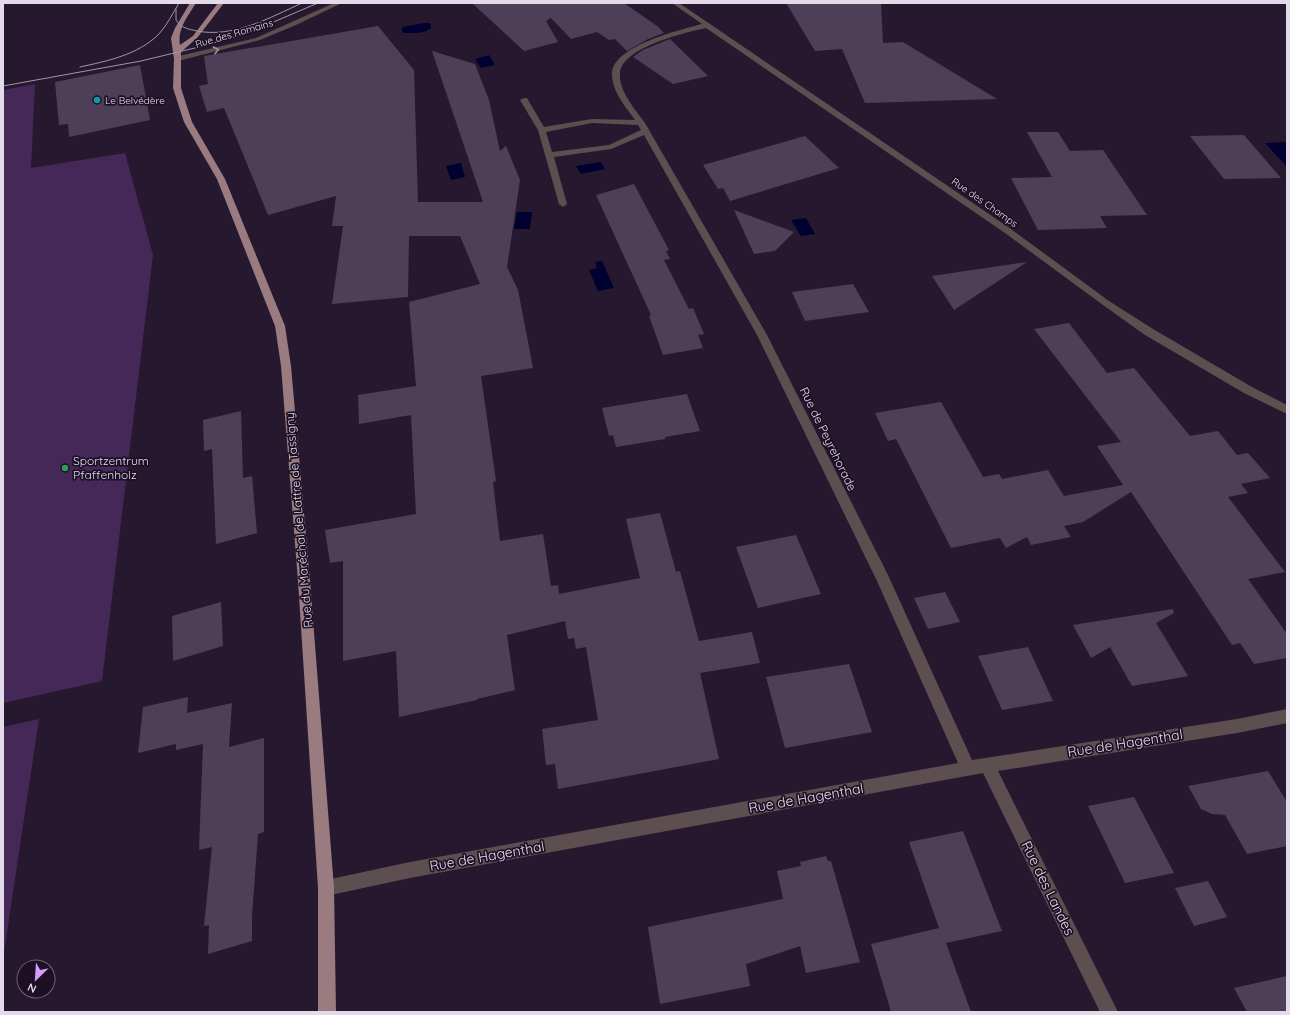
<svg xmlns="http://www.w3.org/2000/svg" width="1290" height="1015" viewBox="0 0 1290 1015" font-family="Quicksand,sans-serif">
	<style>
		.green { fill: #452857 }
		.water { fill: #000131 }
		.building { fill: #4d3f57 }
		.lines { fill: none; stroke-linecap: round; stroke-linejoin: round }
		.minor { fill: #5d4e50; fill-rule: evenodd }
		.major { fill: #9a7c80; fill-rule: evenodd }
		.tram { stroke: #9f96a7; stroke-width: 1 }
		.oneway { stroke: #a0949d }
		.culture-dot { fill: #0f9aa8; stroke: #1d1025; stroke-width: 1.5 }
		.leisure-dot { fill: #2e9e5b; stroke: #1d1025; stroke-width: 1.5 }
		.labels { text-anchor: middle; stroke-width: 3.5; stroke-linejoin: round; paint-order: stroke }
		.far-street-label { font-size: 10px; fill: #e3dbea; stroke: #1d1025 }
		.far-poi-label { font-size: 10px; fill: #e3dbea; stroke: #1d1025; text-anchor: start }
		.street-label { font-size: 12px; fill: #e3dbea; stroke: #1d1025 }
		.poi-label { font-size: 12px; fill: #e3dbea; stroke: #1d1025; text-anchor: start }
		.near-street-label { font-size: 14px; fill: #e3dbea; stroke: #1d1025 }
	</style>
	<rect width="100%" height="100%" fill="#26192f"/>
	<g class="green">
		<path d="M 35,84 L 31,168 L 125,153 L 153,255 L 102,681 L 3,703 L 3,90 Z"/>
		<path d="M 39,719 L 3,959 L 3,727 Z"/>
	</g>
	<g class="water">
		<path d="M 424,23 L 429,23 L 431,25 L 431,28 C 424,34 413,33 404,33 L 401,30 L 403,27 Z"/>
		<path d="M 489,55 L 495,65 L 481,68 L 475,59 Z"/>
		<path d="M 1285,142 L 1287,144 L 1287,167 L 1265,143 Z"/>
		<path d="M 601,162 L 605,169 L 581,174 L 576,166 Z"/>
		<path d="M 461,163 L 465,177 L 451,180 L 446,166 Z"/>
		<path d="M 517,212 L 532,212 L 530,229 L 514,229 Z"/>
		<path d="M 806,218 L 815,234 L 801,236 L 791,220 Z"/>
		<path d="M 602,261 L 614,288 L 598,291 L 589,270 L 597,268 L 595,262 Z"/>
	</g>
	<g class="building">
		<path d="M 472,3 L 624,3 L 660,28 L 659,28 L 664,33 L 648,39 L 627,51 L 615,39 L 609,40 L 597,32 L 571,39 L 551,18 L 546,21 L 558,42 L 524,51 Z"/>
		<path d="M 786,3 L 881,3 L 883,43 L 903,42 L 997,99 L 865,103 L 842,49 L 815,51 Z"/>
		<path d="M 378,26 L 414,70 L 418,202 L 483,202 L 432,51 L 475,64 L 489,100 L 500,151 L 506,146 L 520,180 L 507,267 L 518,290 L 533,368 L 481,376 L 496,481 L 493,482 L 500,541 L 543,534 L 551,586 L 558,585 L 559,594 L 640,578 L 626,519 L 660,513 L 676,572 L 680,571 L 699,641 L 752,632 L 760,663 L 700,673 L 719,759 L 558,789 L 555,764 L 546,765 L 542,729 L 598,720 L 586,647 L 576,649 L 574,638 L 568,639 L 565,621 L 507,635 L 515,690 L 477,699 L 477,700 L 399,717 L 396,651 L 343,661 L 343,561 L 330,563 L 325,530 L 416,514 L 411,415 L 359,424 L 358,395 L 416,386 L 409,302 L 480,284 L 460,236 L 409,236 L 408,297 L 332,304 L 343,226 L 332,226 L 336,196 L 268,215 L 224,108 L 207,112 L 199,86 L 208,84 L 204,56 Z"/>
		<path d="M 670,39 L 708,76 L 673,84 L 633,57 L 643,50 Z"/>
		<path d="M 140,65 L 150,120 L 69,137 L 68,124 L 59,125 L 55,82 Z"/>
		<path d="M 1027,132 L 1058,132 L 1070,151 L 1103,150 L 1147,215 L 1100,216 L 1107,228 L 1038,230 L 1011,178 L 1052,177 Z"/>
		<path d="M 1244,135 L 1281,178 L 1224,179 L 1190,136 Z"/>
		<path d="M 805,136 L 839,168 L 730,201 L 723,188 L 718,189 L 703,165 Z"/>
		<path d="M 634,184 L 669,250 L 666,251 L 670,259 L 664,260 L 689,309 L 693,308 L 704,334 L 698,335 L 703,348 L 663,355 L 649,316 L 651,315 L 596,195 Z"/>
		<path d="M 734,210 L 794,232 L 775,251 L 754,254 Z"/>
		<path d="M 1027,262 L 954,310 L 932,276 Z"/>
		<path d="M 853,284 L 869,312 L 805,321 L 792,292 Z"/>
		<path d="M 1069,323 L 1107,373 L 1134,368 L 1190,436 L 1218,431 L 1237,455 L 1248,453 L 1270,478 L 1241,484 L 1248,493 L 1228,497 L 1285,572 L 1248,579 L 1287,634 L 1287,658 L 1254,664 L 1240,643 L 1232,645 L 1131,492 L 1083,522 L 1064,526 L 1071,537 L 1031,545 L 1027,537 L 1006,548 L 1000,538 L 951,548 L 896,439 L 888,441 L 875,413 L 941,402 L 983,477 L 999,474 L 1002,479 L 1048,470 L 1064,496 L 1123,485 L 1097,446 L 1121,442 L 1034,329 Z"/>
		<path d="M 687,394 L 700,431 L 665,437 L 665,439 L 616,447 L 613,435 L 609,436 L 602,408 Z"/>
		<path d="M 241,411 L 243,478 L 252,476 L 257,533 L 216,544 L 212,449 L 204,451 L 203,420 Z"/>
		<path d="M 796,535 L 821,594 L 758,608 L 736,547 Z"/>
		<path d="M 945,592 L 960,622 L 928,629 L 914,598 Z"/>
		<path d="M 221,602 L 223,646 L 173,661 L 172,616 Z"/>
		<path d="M 1173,609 L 1174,613 L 1156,623 L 1188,676 L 1161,681 L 1132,686 L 1110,647 L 1091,658 L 1073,625 Z"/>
		<path d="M 1028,647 L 1053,701 L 1002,710 L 978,656 Z"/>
		<path d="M 849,664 L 872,732 L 785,748 L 766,677 Z"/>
		<path d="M 188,697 L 187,713 L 232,703 L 229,747 L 264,738 L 264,832 L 258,834 L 252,916 L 252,941 L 208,954 L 209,925 L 204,926 L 212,847 L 199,850 L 203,744 L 176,750 L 176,744 L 138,753 L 143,707 Z"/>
		<path d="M 1268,771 L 1287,802 L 1287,846 L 1247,854 L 1225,815 L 1212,814 L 1201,809 L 1188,786 Z"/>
		<path d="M 1134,797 L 1174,873 L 1125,883 L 1088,806 Z"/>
		<path d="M 963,831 L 1002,931 L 946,943 L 971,1012 L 891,1012 L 871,944 L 939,928 L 909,842 Z"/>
		<path d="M 826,856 L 828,861 L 831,861 L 860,962 L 806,973 L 800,946 L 746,964 L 750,986 L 660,1004 L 648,927 L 783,899 L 777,871 L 801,866 L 800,862 Z"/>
		<path d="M 1208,881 L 1227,917 L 1194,926 L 1175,888 Z"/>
		<path d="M 1287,976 L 1287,1012 L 1247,1012 L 1234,988 Z"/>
	</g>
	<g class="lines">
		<g class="minor">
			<path d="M 334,3 L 342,3 L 296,25 L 260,40 L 178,61 L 174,59 L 175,57 L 256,38 Z"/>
			<path d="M 672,3 L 679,3 L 710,24 L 1011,229 L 1109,301 L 1153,329 L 1252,387 L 1287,405 L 1287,414 L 1244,393 L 1145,335 L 1103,305 L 1005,233 L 706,28 C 686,32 620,48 620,74 C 619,92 635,109 645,123 L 767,335 L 888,575 L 972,760 L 1237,719 L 1287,709 L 1287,723 L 1237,733 L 998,771 L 1118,1012 L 1100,1012 L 983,773 L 410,878 L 326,896 L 320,894 L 318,888 L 320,882 L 326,880 L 410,862 L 958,763 L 877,581 L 757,335 L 644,135 L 611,149 L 554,157 L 567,204 L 563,207 L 559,204 L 538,130 L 520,100 L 524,98 L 527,98 L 544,127 L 592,119 L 635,120 C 626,107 612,92 612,74 C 612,46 680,30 702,24 ZM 592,123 L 638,125 L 641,130 L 609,145 L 552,152 L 546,132 Z"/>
		</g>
		<path class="major" d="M 190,3 L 196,3 C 188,16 177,29 180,45 L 193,36 L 218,3 L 224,3 L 197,38 L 181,52 L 181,88 L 192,122 L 225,179 L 285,326 L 291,366 L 310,581 L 334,888 L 336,1012 L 318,1012 L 318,888 L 298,581 L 281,366 L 275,326 L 217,179 L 184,122 L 173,88 L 174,59 L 171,38 L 175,28 Z"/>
		<g class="tram">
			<path d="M 176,9 L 176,20 C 181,28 188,29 197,31 C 234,38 269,18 302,3"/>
			<path d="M 80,67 C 107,61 138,55 159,34 C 167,25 173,13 179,3"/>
			<path d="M 3,86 L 141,61 L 203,46 L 248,33 L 318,3"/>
		</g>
	</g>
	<defs><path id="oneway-chevron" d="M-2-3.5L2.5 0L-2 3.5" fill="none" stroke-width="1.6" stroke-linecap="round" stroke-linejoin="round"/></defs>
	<use class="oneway" href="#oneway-chevron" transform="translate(216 50) rotate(-14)"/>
	<circle class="culture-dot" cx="97" cy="100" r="4"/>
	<circle class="leisure-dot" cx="65" cy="468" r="4"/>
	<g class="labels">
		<g class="far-street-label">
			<text transform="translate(234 33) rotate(-16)" y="4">Rue des Romains</text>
			<text transform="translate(985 202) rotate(35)" y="4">Rue des Champs</text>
		</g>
		<g class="far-poi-label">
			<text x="105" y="104">Le Belvédère</text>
		</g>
		<g class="street-label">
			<text transform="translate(828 439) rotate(64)" y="4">Rue de Peyrehorade</text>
			<text transform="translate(299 520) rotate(-95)" y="4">Rue du Maréchal de Lattre de Tassigny</text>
		</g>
		<g class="poi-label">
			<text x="73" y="465">Sportzentrum<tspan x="73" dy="14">Pfaffenholz</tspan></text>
		</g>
		<g class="near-street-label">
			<text transform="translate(1125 743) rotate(-9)" y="5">Rue de Hagenthal</text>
			<text transform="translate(806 798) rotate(-10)" y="5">Rue de Hagenthal</text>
			<text transform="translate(487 856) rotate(-10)" y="5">Rue de Hagenthal</text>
			<text transform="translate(1048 888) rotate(64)" y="5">Rue des Landes</text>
		</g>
	</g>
	<rect width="1290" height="1015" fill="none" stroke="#e3dbea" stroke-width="8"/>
	<g transform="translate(36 979) rotate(205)"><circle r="19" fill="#1d1025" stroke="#6c6174"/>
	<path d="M0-3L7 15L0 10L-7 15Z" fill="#d49cfc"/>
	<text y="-6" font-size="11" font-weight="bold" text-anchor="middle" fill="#e3dbea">N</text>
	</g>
</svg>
